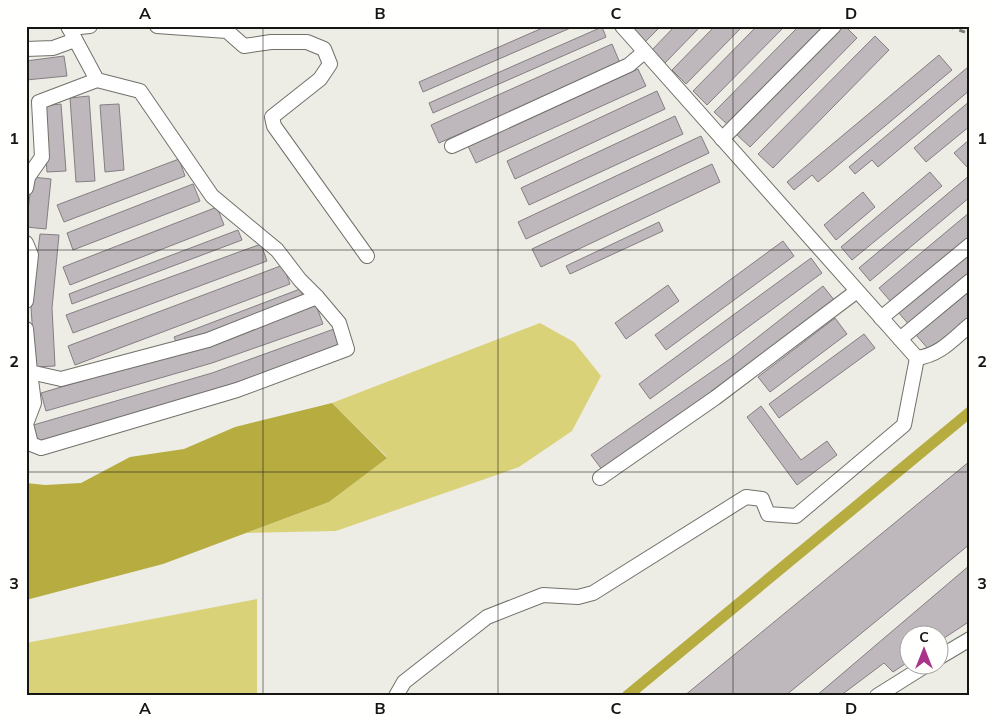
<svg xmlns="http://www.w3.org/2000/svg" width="996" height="722" viewBox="0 0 996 722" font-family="Mulish,sans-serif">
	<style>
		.green { fill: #dad279 }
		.water { fill: #b6ac40 }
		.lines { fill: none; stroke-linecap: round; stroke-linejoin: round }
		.canal { stroke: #b6ac40; stroke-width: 11 }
		.building { fill: #beb7bb; stroke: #857e82 }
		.minor-casing { stroke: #71716a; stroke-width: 16 }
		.minor { stroke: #fff; stroke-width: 14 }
		.rail { stroke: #7c7c77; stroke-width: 3; stroke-dasharray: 6 6; stroke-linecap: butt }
		.grid { fill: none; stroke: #151512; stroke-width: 1; stroke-opacity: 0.55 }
		.neatline { fill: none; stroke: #151512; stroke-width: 2 }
		.grid-label { font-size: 16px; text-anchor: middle; font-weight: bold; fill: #151512 }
	</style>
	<rect width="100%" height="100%" fill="#edece5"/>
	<g class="green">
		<path d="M 540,323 L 574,342 L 601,376 L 572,431 L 519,467 L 336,531 L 246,533 L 329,502 L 387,457 L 332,403 Z"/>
		<path d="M 257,599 L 257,696 L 26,696 L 26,643 Z"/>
	</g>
	<path class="water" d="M 332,403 L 387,458 L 329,502 L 163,564 L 26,600 L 26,483 L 45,485 L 81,483 L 130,457 L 184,449 L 235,427 Z"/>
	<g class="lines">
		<path class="canal" d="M 627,696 L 970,412"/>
	</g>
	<g class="building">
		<path d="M 547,26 L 575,26 L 423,92 L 419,82 Z"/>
		<path d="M 632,26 L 661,26 L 645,42 L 631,28 Z"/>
		<path d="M 675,26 L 701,26 L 664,64 L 651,51 Z"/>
		<path d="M 715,26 L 743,26 L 686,84 L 672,70 Z"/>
		<path d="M 757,26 L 785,26 L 707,105 L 693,91 Z"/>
		<path d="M 799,26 L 824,27 L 728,125 L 714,112 Z"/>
		<path d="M 841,26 L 845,26 L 857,38 L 750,147 L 736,134 Z"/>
		<path d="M 602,27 L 606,37 L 433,113 L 429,103 Z"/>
		<path d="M 875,36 L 889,50 L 773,168 L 758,154 Z"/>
		<path d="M 612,44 L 620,63 L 439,143 L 431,125 Z"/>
		<path d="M 939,55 L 952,70 L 818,182 L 812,175 L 794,190 L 787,182 Z"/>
		<path d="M 64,56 L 67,76 L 26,80 L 26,61 Z"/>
		<path d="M 968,67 L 970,69 L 970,90 L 878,167 L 872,160 L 855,174 L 849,167 Z"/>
		<path d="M 638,69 L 646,86 L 476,163 L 468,146 Z"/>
		<path d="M 657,91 L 665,109 L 515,179 L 507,161 Z"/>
		<path d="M 89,96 L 95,181 L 76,182 L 70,98 Z"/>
		<path d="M 970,101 L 970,126 L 926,162 L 914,148 Z"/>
		<path d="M 61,104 L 66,171 L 47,172 L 42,106 Z"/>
		<path d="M 119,104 L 124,170 L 105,172 L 100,105 Z"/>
		<path d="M 675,116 L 683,134 L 529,205 L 521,188 Z"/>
		<path d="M 701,136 L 709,153 L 526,239 L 518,222 Z"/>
		<path d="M 970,139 L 970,165 L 967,167 L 954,153 Z"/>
		<path d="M 179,159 L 185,176 L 64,222 L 57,205 Z"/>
		<path d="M 712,164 L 720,182 L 541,267 L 532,249 Z"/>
		<path d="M 930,172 L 942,186 L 852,260 L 841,247 Z"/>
		<path d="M 970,175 L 970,197 L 870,281 L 859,268 Z"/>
		<path d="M 32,177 L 51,179 L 46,229 L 26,227 Z"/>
		<path d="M 193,184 L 200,201 L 73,250 L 67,233 Z"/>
		<path d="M 863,192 L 875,207 L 836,240 L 824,225 Z"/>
		<path d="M 217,207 L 224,225 L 70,285 L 63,267 Z"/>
		<path d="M 970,212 L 970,237 L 891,302 L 879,288 Z"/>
		<path d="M 659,222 L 663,231 L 570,274 L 566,266 Z"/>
		<path d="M 238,230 L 242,240 L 72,304 L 69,294 Z"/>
		<path d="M 40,234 L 59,235 L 52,308 L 55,366 L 35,367 L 31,307 Z"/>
		<path d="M 783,241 L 794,256 L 666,350 L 655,335 Z"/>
		<path d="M 261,244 L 267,261 L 73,333 L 66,315 Z"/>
		<path d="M 970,252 L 970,277 L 911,327 L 898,312 Z"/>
		<path d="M 811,258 L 822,273 L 650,399 L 639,384 Z"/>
		<path d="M 283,265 L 290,284 L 75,365 L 68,346 Z"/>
		<path d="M 668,285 L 679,301 L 626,339 L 615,323 Z"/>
		<path d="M 823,286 L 835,301 L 741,373 L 603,471 L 591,455 L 730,359 Z"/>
		<path d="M 300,289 L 304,298 L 178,346 L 174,337 Z"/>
		<path d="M 970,291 L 970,318 L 930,351 L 916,335 Z"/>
		<path d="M 316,305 L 323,324 L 212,363 L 46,411 L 41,393 L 213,342 Z"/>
		<path d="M 835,318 L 847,334 L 770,392 L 758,377 Z"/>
		<path d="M 334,329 L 341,347 L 217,392 L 35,445 L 30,426 L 212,373 Z"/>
		<path d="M 864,334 L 875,348 L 779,418 L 769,404 Z"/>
		<path d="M 761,406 L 801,460 L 827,441 L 837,455 L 797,485 L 747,417 Z"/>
		<path d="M 970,461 L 970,544 L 785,696 L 684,696 Z"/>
		<path d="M 970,565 L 970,621 L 938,642 L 938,634 L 908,634 L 908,662 L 893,672 L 884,663 L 840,696 L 816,696 Z"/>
	</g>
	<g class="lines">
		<defs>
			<g id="minor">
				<path d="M 157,26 L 227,31 L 244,46 L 271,42 L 307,42 L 324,49 L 330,64 L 320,79 L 272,117 L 274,126 L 367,256"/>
				<path d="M 622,26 L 917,358"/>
				<path d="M 69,28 L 90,26"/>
				<path d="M 26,49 L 53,48 L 75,40"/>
				<path d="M 722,139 L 834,26"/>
				<path d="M 452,146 L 629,65 L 644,52"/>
				<path d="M 26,188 L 28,177 L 42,157 L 39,102 L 97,80 L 68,26"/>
				<path d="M 26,243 L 31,255 L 26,301"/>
				<path d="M 881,318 L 970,245"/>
				<path d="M 26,329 L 30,372 L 61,379 L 208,340 L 317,297"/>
				<path d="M 900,339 L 970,281"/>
				<path d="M 917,358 C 940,355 952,340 970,325"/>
				<path d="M 30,372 L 34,403 L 26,424 L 31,444 L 41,448 L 237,390 L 347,349 L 339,323 L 317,297 L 300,280 L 277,250 L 212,196 L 140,91 L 97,80"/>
				<path d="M 600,478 L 715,398 L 857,291"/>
				<path d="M 938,658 L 970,639"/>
				<path d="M 396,696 L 404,682 L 487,617 L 543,595 L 578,597 L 593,593 L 746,497 L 762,499 L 768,514 L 796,516 L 904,425 L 917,358"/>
				<path d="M 877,696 L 928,664"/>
			</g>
		</defs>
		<use href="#minor" class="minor-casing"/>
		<use href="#minor" class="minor"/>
		<path class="rail" d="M 948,26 L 970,34"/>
	</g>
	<path class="grid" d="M 263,26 L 263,696M 498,26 L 498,696M 733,26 L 733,696M 26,250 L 970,250M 26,472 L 970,472"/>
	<rect width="996" height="722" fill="none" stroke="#fffffe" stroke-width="55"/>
	<g transform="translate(924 650)"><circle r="24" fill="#fffffe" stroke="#a1a1a0"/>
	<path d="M0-4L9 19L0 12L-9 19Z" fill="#ab348b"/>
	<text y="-8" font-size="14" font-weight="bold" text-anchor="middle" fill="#151512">С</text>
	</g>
	<rect x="28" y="28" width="940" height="666" class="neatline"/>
	<g class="grid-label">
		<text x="145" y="19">A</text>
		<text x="380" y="19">B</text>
		<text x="616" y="19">C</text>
		<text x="851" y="19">D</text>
		<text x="14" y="144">1</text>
		<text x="982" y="144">1</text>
		<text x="14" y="367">2</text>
		<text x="982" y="367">2</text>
		<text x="14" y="589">3</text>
		<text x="982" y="589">3</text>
		<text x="145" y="714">A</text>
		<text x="380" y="714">B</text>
		<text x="616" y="714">C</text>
		<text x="851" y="714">D</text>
	</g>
</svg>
